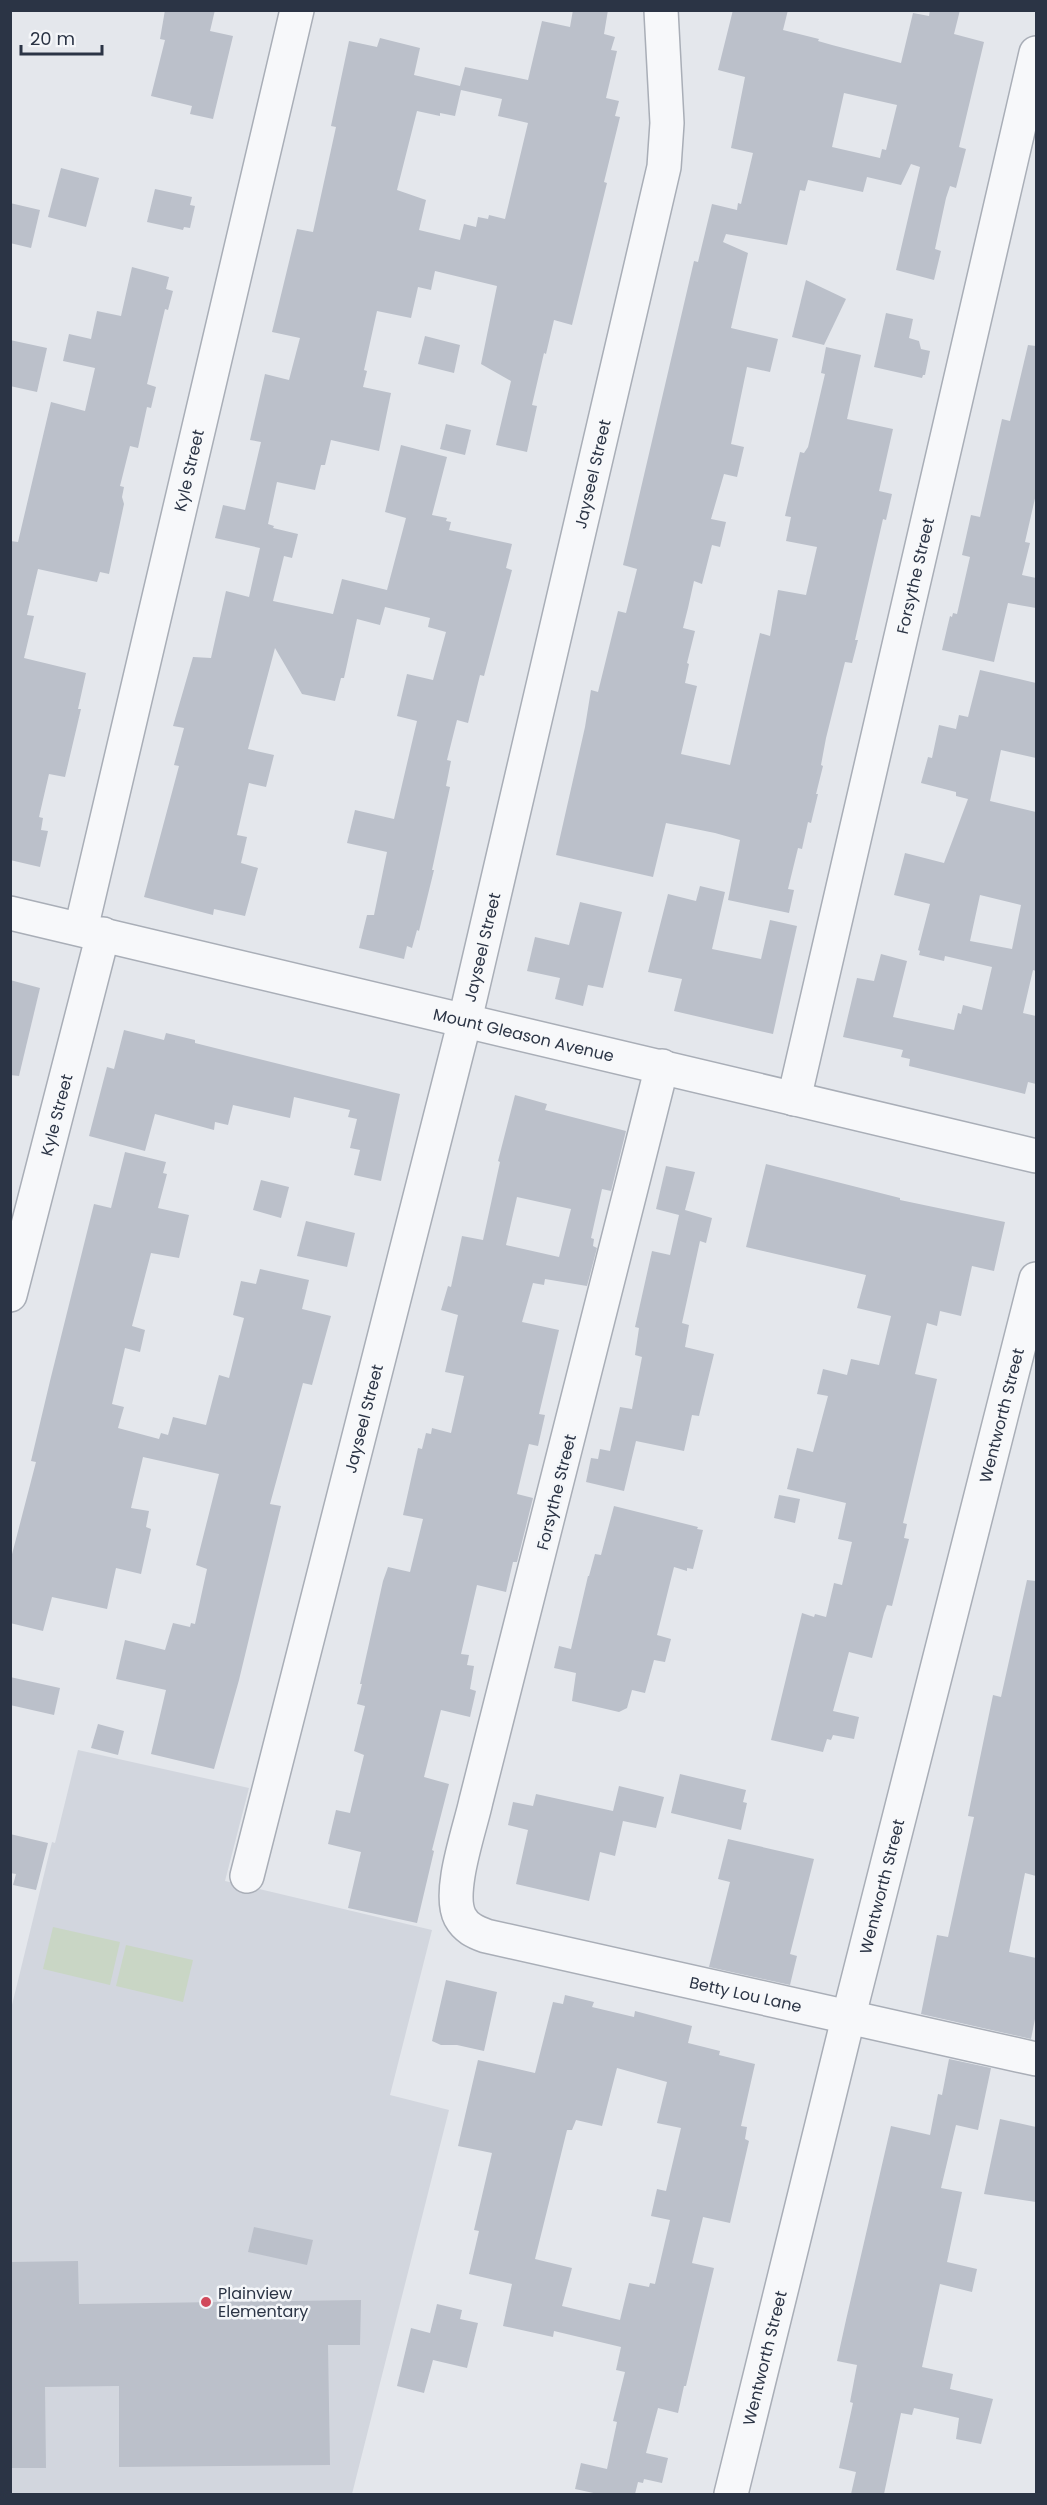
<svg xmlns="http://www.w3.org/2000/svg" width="1047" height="2505" viewBox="0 0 1047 2505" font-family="Poppins,sans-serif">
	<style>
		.built { fill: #d2d6de }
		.green { fill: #c9d6c5 }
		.building { fill: #bbc0ca; fill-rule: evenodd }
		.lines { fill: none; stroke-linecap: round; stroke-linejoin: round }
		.minor-casing { stroke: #a9aeb7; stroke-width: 36 }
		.minor { stroke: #f7f8fa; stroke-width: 33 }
		.poi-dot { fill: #d1495b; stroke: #f4f6f9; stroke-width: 2 }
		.labels { text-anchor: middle; stroke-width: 5; stroke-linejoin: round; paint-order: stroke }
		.street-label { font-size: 16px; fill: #2b3445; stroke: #f4f6f9 }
		.poi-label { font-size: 16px; fill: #2b3445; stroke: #f4f6f9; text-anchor: start }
	</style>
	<rect width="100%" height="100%" fill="#e4e7ec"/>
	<path class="built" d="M 78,1750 L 249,1788 L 225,1881 L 432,1930 L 390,2095 L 449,2110 L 352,2494 L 11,2494 L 11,2009 L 52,1842 L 55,1843 Z"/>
	<g class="green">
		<path d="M 53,1927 L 120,1942 L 110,1985 L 43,1969 Z"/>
		<path d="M 126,1945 L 193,1960 L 183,2002 L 116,1986 Z"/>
	</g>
	<g class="building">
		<path d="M 165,10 L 215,10 L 210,31 L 233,36 L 213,119 L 190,114 L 192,106 L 151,96 L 165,40 L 160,39 Z"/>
		<path d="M 573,10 L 608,10 L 604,34 L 615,37 L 611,50 L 617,51 L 606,98 L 619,101 L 615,116 L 620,117 L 604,182 L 607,183 L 572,325 L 554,320 L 546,354 L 544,353 L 532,405 L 537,406 L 527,452 L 496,445 L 511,381 L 481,364 L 497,286 L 435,271 L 431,290 L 418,287 L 411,318 L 377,311 L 364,370 L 367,371 L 363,387 L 391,393 L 379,451 L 331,440 L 325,465 L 321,465 L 315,490 L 277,482 L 268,524 L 274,526 L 273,528 L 298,534 L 292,558 L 284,556 L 273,601 L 333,614 L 342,579 L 387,590 L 406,518 L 385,512 L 401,445 L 447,457 L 432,515 L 447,518 L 446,521 L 451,522 L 449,530 L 512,544 L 506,568 L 512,570 L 484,676 L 480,675 L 468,723 L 457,720 L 447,760 L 451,761 L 446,786 L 450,787 L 432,870 L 434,870 L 419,931 L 417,930 L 412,948 L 407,946 L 404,959 L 359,948 L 367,915 L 374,915 L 387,852 L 347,843 L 355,810 L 394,819 L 417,721 L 397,716 L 407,674 L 433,680 L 446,632 L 428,627 L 430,618 L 385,607 L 380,625 L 357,619 L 344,678 L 341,678 L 335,701 L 302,694 L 275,648 L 248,749 L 274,755 L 266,787 L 249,783 L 237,835 L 247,837 L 241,863 L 258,868 L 245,916 L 214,909 L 213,915 L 144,897 L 179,766 L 174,765 L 184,728 L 173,726 L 193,657 L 211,658 L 226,591 L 249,597 L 260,548 L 215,538 L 223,505 L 245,510 L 261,442 L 250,440 L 265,374 L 289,380 L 300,338 L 272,332 L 297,229 L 313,232 L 336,127 L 331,126 L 349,41 L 377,47 L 380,38 L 420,48 L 414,75 L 460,86 L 465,67 L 528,80 L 542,21 L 570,27 ZM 461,90 L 502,99 L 498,116 L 528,123 L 505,219 L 489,215 L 488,219 L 478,217 L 476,227 L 464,224 L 460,240 L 419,230 L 426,200 L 397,190 L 417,111 L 440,116 L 440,113 L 455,116 Z"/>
		<path d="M 733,10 L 788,10 L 783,30 L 819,39 L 818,41 L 832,45 L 901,63 L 913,13 L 929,16 L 930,10 L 960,10 L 954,34 L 984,42 L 959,147 L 966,149 L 956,188 L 950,186 L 946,198 L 935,249 L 941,251 L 934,280 L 896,270 L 920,167 L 911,164 L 901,185 L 867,177 L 863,192 L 808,180 L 805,191 L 800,190 L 787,245 L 726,234 L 723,242 L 748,253 L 731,328 L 778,339 L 770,372 L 747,367 L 731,444 L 744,447 L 737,477 L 724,474 L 711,519 L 726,522 L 720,547 L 712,545 L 702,584 L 694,581 L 688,608 L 683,628 L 695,631 L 687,663 L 689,664 L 685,683 L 697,686 L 681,754 L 730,765 L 760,633 L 770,636 L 778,590 L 806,595 L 817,547 L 786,541 L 791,517 L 785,516 L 800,452 L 804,453 L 808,447 L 825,374 L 821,373 L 826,347 L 861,355 L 847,419 L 893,429 L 879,491 L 892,494 L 886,520 L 883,519 L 855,640 L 858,640 L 852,663 L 845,662 L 826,738 L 821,765 L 823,766 L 816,794 L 818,794 L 811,823 L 808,822 L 802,849 L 798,848 L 788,889 L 794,890 L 789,913 L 728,900 L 740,840 L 715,833 L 666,823 L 653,877 L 556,855 L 585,727 L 591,690 L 598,692 L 618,611 L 626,613 L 637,569 L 623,565 L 694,261 L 698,262 L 712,204 L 737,210 L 738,203 L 741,204 L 753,153 L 731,148 L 745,77 L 718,70 ZM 844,93 L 897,105 L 886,150 L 882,149 L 880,158 L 832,147 Z"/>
		<path d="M 61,168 L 99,178 L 86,227 L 48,217 Z"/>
		<path d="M 155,189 L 192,197 L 190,205 L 195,206 L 190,228 L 184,227 L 183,230 L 147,222 Z"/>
		<path d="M 10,203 L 40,210 L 31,248 L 10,243 Z"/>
		<path d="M 132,267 L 169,277 L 166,289 L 173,291 L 168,310 L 165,309 L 147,384 L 156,387 L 151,408 L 147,407 L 138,448 L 130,446 L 120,486 L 124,487 L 122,497 L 124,504 L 109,574 L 100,572 L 97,582 L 38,569 L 27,615 L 34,616 L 24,658 L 86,673 L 78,709 L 81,709 L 65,777 L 49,774 L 39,817 L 43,818 L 41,830 L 48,831 L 40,867 L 10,860 L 10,541 L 18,542 L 51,402 L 85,411 L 95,368 L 63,361 L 69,334 L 91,339 L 97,311 L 121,316 Z"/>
		<path d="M 806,280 L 846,299 L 824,345 L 792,337 Z"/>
		<path d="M 886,313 L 913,319 L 909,338 L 919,341 L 921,349 L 930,351 L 925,375 L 923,375 L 922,378 L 874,367 Z"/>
		<path d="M 425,336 L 460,345 L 454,373 L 418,364 Z"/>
		<path d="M 10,340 L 47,348 L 37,392 L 10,386 Z"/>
		<path d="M 1028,345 L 1036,346 L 1036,494 L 1025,542 L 1030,543 L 1022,575 L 1036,578 L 1036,608 L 1008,603 L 994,662 L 942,650 L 950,616 L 952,617 L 953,613 L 957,614 L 970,557 L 962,555 L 971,515 L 980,517 L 1002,419 L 1010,421 Z"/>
		<path d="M 446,424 L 471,430 L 465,455 L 440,449 Z"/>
		<path d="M 980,670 L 1036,683 L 1036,758 L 1001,750 L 990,801 L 1036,812 L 1036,971 L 1033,970 L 1023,1013 L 1036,1016 L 1036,1084 L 1028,1082 L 1025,1094 L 909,1066 L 910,1059 L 901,1057 L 903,1050 L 843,1037 L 857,978 L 874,981 L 881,954 L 907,961 L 893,1017 L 954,1030 L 958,1013 L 961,1014 L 963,1005 L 982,1010 L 992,967 L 945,956 L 944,961 L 919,955 L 920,951 L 918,950 L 930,904 L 894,895 L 905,853 L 944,863 L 968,799 L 956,796 L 956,792 L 921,783 L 928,757 L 932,758 L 939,725 L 956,729 L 959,715 L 968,717 ZM 980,895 L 1021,905 L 1012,949 L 970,941 Z"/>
		<path d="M 700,886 L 725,892 L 712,949 L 761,959 L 770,920 L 797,926 L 773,1034 L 674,1011 L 682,979 L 648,972 L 668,894 L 696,901 Z"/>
		<path d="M 580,902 L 622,912 L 603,988 L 588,985 L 583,1006 L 555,999 L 560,978 L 527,971 L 535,937 L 569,945 Z"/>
		<path d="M 10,980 L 40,988 L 19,1076 L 10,1075 Z"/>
		<path d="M 124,1030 L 164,1040 L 166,1033 L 195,1040 L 195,1043 L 400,1094 L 381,1181 L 354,1175 L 360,1150 L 350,1148 L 357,1119 L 348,1117 L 350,1110 L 294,1097 L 290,1118 L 233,1105 L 228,1125 L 215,1122 L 214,1130 L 155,1114 L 145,1151 L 89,1136 L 107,1067 L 114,1069 Z"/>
		<path d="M 515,1095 L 547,1104 L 545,1110 L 626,1131 L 611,1191 L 602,1189 L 591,1238 L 594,1239 L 593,1246 L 597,1248 L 587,1286 L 545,1279 L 544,1285 L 533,1283 L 522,1322 L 559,1330 L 539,1414 L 545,1415 L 538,1446 L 529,1444 L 517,1494 L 533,1498 L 517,1562 L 513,1562 L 506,1592 L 477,1585 L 461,1654 L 469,1655 L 467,1665 L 474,1666 L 470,1689 L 476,1691 L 470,1717 L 441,1710 L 424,1777 L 449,1784 L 432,1850 L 434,1851 L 417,1923 L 348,1908 L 361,1852 L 328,1844 L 336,1810 L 350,1813 L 364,1755 L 354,1751 L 365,1706 L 357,1704 L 362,1684 L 360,1684 L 383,1581 L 388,1567 L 410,1572 L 423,1519 L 403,1515 L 418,1448 L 422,1449 L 426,1433 L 431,1434 L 432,1428 L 451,1433 L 464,1376 L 445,1372 L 458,1315 L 441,1310 L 448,1286 L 451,1287 L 462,1236 L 483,1240 L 500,1162 L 498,1161 ZM 517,1197 L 571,1209 L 559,1257 L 506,1245 Z"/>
		<path d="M 125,1152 L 166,1162 L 163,1173 L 167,1174 L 158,1208 L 189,1215 L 179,1258 L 151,1253 L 132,1326 L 145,1330 L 140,1352 L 125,1348 L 112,1404 L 124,1407 L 118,1428 L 159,1439 L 161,1433 L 168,1435 L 173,1417 L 206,1425 L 219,1375 L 229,1378 L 244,1318 L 233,1315 L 241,1281 L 256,1284 L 260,1269 L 309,1280 L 302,1309 L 331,1316 L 312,1385 L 303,1383 L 270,1504 L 281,1506 L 239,1680 L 214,1769 L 151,1754 L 166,1690 L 116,1679 L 125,1640 L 165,1650 L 173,1623 L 190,1627 L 191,1623 L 195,1624 L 207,1569 L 196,1565 L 219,1474 L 143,1457 L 131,1508 L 149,1511 L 146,1527 L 151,1529 L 141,1574 L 116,1568 L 107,1609 L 52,1597 L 43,1631 L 10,1623 L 10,1562 L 36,1462 L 31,1461 L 50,1381 L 94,1204 L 111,1208 Z"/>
		<path d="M 766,1164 L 900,1198 L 900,1200 L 1005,1222 L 994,1271 L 972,1266 L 961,1316 L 940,1311 L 937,1326 L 927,1323 L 915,1374 L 937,1379 L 903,1523 L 907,1524 L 904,1538 L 909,1539 L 892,1606 L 887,1605 L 884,1613 L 872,1658 L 849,1652 L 833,1711 L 859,1717 L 854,1739 L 833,1735 L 831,1740 L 827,1739 L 823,1752 L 771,1740 L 802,1613 L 814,1617 L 815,1614 L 826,1617 L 834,1583 L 842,1585 L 852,1542 L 838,1539 L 846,1503 L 787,1489 L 797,1448 L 813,1452 L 828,1396 L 817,1394 L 823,1369 L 847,1375 L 851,1359 L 879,1365 L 891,1316 L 857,1308 L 866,1275 L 746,1247 Z"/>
		<path d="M 666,1166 L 695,1172 L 685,1210 L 712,1218 L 706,1243 L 700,1241 L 682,1323 L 689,1325 L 685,1347 L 714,1354 L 699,1416 L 692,1415 L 684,1451 L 636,1441 L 624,1491 L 586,1482 L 591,1458 L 598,1459 L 600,1449 L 610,1451 L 620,1407 L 632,1409 L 642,1357 L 635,1355 L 639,1328 L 635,1327 L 652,1251 L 670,1255 L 679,1215 L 656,1209 Z"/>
		<path d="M 261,1180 L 289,1187 L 281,1218 L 253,1210 Z"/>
		<path d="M 306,1221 L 355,1233 L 347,1267 L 297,1256 Z"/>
		<path d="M 779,1495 L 800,1499 L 795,1523 L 774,1518 Z"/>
		<path d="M 614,1506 L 698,1527 L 697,1529 L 703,1530 L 693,1569 L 687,1568 L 687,1571 L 674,1567 L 657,1635 L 671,1639 L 665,1662 L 654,1660 L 645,1693 L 632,1690 L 627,1708 L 619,1712 L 572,1701 L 576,1673 L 554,1668 L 559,1646 L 571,1649 L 588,1576 L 589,1576 L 595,1554 L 601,1555 Z"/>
		<path d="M 1027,1580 L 1036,1581 L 1036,1876 L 1025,1873 L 1009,1952 L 1036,1958 L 1036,2014 L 1031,2039 L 921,2014 L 937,1935 L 948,1937 L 974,1817 L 968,1816 L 993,1695 L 1001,1697 Z"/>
		<path d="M 10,1677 L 60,1688 L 54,1715 L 10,1705 Z"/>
		<path d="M 98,1724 L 124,1731 L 118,1755 L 91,1748 Z"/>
		<path d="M 680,1774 L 746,1790 L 743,1802 L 747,1803 L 741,1830 L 671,1813 Z"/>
		<path d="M 619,1786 L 664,1797 L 656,1828 L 623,1821 L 615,1856 L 600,1852 L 589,1901 L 516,1884 L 528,1830 L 508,1825 L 513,1802 L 533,1806 L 536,1794 L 613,1811 Z"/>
		<path d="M 10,1834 L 48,1843 L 36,1890 L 13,1885 L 16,1874 L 10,1873 Z"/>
		<path d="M 728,1839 L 814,1859 L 790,1954 L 797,1956 L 790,1985 L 709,1967 L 730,1882 L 718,1879 Z"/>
		<path d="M 446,1980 L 497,1992 L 484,2051 L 457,2045 L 441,2045 L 432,2041 Z"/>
		<path d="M 565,1995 L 594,2002 L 592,2007 L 634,2017 L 635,2011 L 692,2026 L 688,2043 L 720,2051 L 719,2055 L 755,2064 L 741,2126 L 747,2127 L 745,2139 L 749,2141 L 730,2223 L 703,2217 L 692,2263 L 714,2268 L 686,2386 L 684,2386 L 678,2413 L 658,2408 L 646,2453 L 668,2458 L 662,2483 L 644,2479 L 643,2483 L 638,2482 L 635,2494 L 598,2494 L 575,2489 L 581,2463 L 607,2469 L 617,2422 L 613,2421 L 625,2372 L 616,2370 L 621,2347 L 554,2331 L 553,2337 L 503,2326 L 512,2284 L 469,2274 L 479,2231 L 474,2230 L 492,2153 L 458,2146 L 478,2060 L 535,2073 L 553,2002 L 563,2004 ZM 617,2068 L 667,2082 L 657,2123 L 681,2128 L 666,2191 L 657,2189 L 651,2216 L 670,2220 L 655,2284 L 650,2283 L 649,2287 L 629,2283 L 620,2320 L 562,2306 L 572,2268 L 535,2259 L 567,2130 L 572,2130 L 576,2120 L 602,2126 Z"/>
		<path d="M 949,2059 L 991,2068 L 978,2130 L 956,2125 L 941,2188 L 962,2192 L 947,2262 L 977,2269 L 972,2292 L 940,2284 L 922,2367 L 953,2374 L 950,2389 L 993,2399 L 981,2444 L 956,2439 L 959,2418 L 914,2408 L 912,2415 L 901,2413 L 884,2494 L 851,2494 L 856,2472 L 839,2468 L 853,2403 L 850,2402 L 857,2365 L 837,2361 L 846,2320 L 891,2126 L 930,2135 L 938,2094 L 942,2095 Z"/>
		<path d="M 1000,2119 L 1036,2127 L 1036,2202 L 984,2194 Z"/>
		<path d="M 254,2227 L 313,2240 L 307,2265 L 248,2252 Z"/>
		<path d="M 78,2261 L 79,2304 L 361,2300 L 360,2345 L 328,2345 L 330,2465 L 119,2467 L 119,2386 L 45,2387 L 46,2468 L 10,2468 L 10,2262 Z"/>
		<path d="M 437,2304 L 462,2310 L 460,2319 L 478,2323 L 467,2368 L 433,2360 L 424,2393 L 397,2386 L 411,2328 L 430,2333 Z"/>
	</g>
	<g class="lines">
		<defs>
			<g id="minor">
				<path id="s1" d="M 10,913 L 1036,1156"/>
				<path id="s2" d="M 81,929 L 297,10"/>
				<path id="s3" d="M 662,1066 L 476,1801 C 470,1829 447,1892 460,1917 C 466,1928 475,1932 486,1936 L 1036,2059"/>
				<path id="s4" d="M 794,1099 L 1036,53"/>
				<path id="s5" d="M 10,1295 L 103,934"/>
				<path id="s6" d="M 247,1876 L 465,1020 L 664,167 L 667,123 L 661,10"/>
				<path id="s7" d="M 731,2494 L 846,2027 L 1036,1279"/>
			</g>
		</defs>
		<use href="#minor" class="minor-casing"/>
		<use href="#minor" class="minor"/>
	</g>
	<circle class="poi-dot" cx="206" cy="2302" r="6"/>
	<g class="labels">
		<g class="street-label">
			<text dy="6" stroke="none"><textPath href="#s2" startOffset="471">Kyle Street</textPath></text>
			<text dy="6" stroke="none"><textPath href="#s6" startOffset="1444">Jayseel Street</textPath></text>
			<text dy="6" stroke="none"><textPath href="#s4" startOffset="537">Forsythe Street</textPath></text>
			<text dy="6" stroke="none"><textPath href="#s6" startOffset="958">Jayseel Street</textPath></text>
			<text dy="6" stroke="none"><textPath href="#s1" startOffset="528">Mount Gleason Avenue</textPath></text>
			<text dy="6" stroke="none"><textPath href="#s5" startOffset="186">Kyle Street</textPath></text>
			<text dy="6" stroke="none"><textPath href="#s7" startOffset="1112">Wentworth Street</textPath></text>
			<text dy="6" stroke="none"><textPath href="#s6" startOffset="472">Jayseel Street</textPath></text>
			<text transform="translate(556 1492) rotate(-76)" y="6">Forsythe Street</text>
			<text dy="6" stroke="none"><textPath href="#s7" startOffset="626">Wentworth Street</textPath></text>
			<text dy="6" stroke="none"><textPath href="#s3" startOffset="1176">Betty Lou Lane</textPath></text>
			<text dy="6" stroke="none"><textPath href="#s7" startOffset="140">Wentworth Street</textPath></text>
		</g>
		<g class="poi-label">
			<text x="218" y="2299">Plainview<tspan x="218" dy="18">Elementary</tspan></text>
		</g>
	</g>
	<rect width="1047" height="2505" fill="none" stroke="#2b3445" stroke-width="24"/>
	<path d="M21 45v9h81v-9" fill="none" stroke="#2b3445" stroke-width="3"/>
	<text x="30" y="45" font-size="18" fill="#2b3445" stroke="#f4f6f9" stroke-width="4.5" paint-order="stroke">20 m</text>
</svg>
